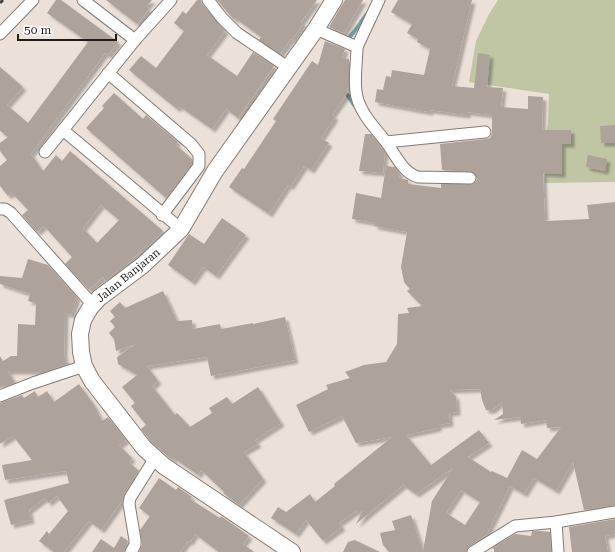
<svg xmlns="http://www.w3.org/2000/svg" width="615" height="552" viewBox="0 0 615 552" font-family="'Roboto Serif',serif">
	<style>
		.green { fill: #c0c5a4 }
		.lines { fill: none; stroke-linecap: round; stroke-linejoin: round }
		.stream { stroke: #739ba2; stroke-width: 4 }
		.building { fill: #aea39b; fill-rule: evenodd; filter: url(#shadow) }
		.street-casing { stroke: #847a72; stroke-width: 13 }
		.secondary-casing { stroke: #847a72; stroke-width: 18 }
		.street { stroke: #fff; stroke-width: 11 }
		.secondary { stroke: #fff; stroke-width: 16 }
		.rail { stroke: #4a4440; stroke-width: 3; stroke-dasharray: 5 5; stroke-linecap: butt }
		.labels { text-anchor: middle; stroke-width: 3; stroke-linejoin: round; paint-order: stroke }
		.street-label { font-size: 11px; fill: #201c19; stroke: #fff }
	</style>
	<defs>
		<filter id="shadow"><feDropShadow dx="3.5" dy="3.5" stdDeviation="1" flood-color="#0004"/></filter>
	</defs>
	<rect width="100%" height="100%" fill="#ece1d9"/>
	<path class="green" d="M 498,0 L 615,0 L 615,182 L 545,183 L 544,140 L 548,124 L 549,94 L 469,82 L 476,41 L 489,14 Z"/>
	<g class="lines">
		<g class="stream">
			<path d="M 361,22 L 367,14"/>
			<path d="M 349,38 L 360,24"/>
			<path d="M 344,90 L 354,105"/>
		</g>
	</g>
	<g class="building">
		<path d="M 56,0 L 61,0 L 118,42 L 108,55 L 105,53 L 31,154 L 43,171 L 56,155 L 62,161 L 70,151 L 163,231 L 148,247 L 146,245 L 125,267 L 116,273 L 115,272 L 106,281 L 103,277 L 89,290 L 65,264 L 72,257 L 44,226 L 37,232 L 22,215 L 28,210 L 12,193 L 8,196 L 0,186 L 0,166 L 7,160 L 0,151 L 0,143 L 8,137 L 0,131 L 0,67 L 23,87 L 7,105 L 28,123 L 88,42 L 47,13 ZM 101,205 L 119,220 L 97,243 L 83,228 Z"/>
		<path d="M 106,0 L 152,0 L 146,7 L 149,9 L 137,24 Z"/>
		<path d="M 197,0 L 201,0 L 202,4 L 225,31 L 207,55 L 237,76 L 253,52 L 274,66 L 238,118 L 226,109 L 212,129 L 179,106 L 177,109 L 129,70 L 141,56 L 156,68 L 184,31 L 174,23 L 183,11 L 186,14 Z"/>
		<path d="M 217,0 L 317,0 L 301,22 L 303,24 L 292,40 L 291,39 L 280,54 L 259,40 L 261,37 L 235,18 L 234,20 Z"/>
		<path d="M 345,0 L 363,0 L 344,33 L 329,27 Z"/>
		<path d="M 398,0 L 472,0 L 452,86 L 474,88 L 478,53 L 490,55 L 487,87 L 503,88 L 501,107 L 528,109 L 528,96 L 543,97 L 542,130 L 571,130 L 571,144 L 562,144 L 562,174 L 543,173 L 545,221 L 589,219 L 587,205 L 615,202 L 615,505 L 584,510 L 573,462 L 556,491 L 534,478 L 524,494 L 510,486 L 488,531 L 493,531 L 480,539 L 478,538 L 476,542 L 467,548 L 466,552 L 389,552 L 383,545 L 380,533 L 395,530 L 392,521 L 411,515 L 423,551 L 432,501 L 453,468 L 416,494 L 407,488 L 404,485 L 402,486 L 356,524 L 363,510 L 358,514 L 356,511 L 339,523 L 342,527 L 323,541 L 306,520 L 296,534 L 271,518 L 278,507 L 286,512 L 310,494 L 315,502 L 335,486 L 334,484 L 392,437 L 356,443 L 342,416 L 309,432 L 296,405 L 328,389 L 326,385 L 350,378 L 345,372 L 364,365 L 386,362 L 397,344 L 398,314 L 409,313 L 407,308 L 422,306 L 407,291 L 410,289 L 404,282 L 401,267 L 407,232 L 374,226 L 375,223 L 352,219 L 356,193 L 381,198 L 386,166 L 395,167 L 400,174 L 399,178 L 408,180 L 408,184 L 441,188 L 441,184 L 473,184 L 476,181 L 477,178 L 473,172 L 442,170 L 440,144 L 486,139 L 490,138 L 492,134 L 492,115 L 467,112 L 467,115 L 430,110 L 429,112 L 375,102 L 377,89 L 383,90 L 386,76 L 391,77 L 392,70 L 424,75 L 430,49 L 417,42 L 418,39 L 407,33 L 412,24 L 391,12 ZM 480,389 L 482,400 L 486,410 L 492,410 L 502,402 L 503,414 L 494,420 L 520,417 L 521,424 L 546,420 L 547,428 L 561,427 L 537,459 L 522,450 L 507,478 L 492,471 L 491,472 L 468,457 L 489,443 L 479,430 L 431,465 L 406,435 L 438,428 L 438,425 L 450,423 L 449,413 L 457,412 L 456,397 L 450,390 ZM 461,490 L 480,502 L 465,525 L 446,513 Z"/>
		<path d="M 325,41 L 345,49 L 342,58 L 349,59 L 349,91 L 332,115 L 335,117 L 321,138 L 329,143 L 311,170 L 304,166 L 290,187 L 288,185 L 269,214 L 229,187 L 242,168 L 244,169 L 276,121 L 273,119 L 312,61 L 318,65 Z"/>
		<path d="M 114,93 L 143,119 L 146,115 L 178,142 L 175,144 L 192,159 L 192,164 L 166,198 L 86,128 L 104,108 L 102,106 Z"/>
		<path d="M 615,125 L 615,143 L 601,143 L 600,126 Z"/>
		<path d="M 365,134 L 371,134 L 378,143 L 378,146 L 380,146 L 385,152 L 383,173 L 359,171 Z"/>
		<path d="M 588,155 L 607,159 L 605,171 L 586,167 Z"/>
		<path d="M 222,218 L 246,235 L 216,276 L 203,267 L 192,282 L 168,265 L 189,234 L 204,244 Z"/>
		<path d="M 28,259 L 48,265 L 77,297 L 71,315 L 65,313 L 64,355 L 67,364 L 47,371 L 8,371 L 15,383 L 0,388 L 0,356 L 3,361 L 11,356 L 17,356 L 18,324 L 35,325 L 36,303 L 28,301 L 30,294 L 0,284 L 0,276 L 22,278 Z"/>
		<path d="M 163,291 L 177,321 L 192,320 L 193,329 L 220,324 L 221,329 L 253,323 L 253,324 L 285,317 L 295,360 L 211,376 L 207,357 L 147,366 L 158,381 L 152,386 L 175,415 L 177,413 L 190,427 L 212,413 L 209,408 L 227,397 L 232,404 L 258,387 L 281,423 L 255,440 L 258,444 L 244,452 L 263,479 L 239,505 L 223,493 L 224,492 L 201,470 L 198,475 L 174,458 L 173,460 L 170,458 L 151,442 L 141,429 L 146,425 L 131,406 L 135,403 L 122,387 L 137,375 L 118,364 L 117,357 L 136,344 L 116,351 L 114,339 L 109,333 L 115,327 L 110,321 L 115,317 L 110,311 L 120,302 L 125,308 Z"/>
		<path d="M 79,384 L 94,405 L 102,421 L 108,417 L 126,440 L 119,445 L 132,458 L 129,462 L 139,471 L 124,494 L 122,501 L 101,530 L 89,521 L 64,552 L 54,552 L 39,541 L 47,531 L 49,534 L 68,511 L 57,496 L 48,503 L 45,498 L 29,510 L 31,520 L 11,525 L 4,500 L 69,483 L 66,471 L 5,480 L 2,465 L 32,460 L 13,436 L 0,444 L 0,403 L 22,395 L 24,398 L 35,391 L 38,397 L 47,391 L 54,402 Z"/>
		<path d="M 159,478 L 176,490 L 178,487 L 192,497 L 190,499 L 220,518 L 221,516 L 249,536 L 243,544 L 254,552 L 219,552 L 195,534 L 190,542 L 188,541 L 180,552 L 139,552 L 142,545 L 140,530 L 150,516 L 139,508 Z"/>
		<path d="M 615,519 L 615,534 L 605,536 L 608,552 L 572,552 L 569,527 Z"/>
		<path d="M 532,531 L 541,531 L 550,532 L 551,552 L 494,552 L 494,549 L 492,548 L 515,534 L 531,536 Z"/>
		<path d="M 121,536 L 128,541 L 124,552 L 92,552 L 101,539 L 114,548 Z"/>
		<path d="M 355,540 L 380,552 L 343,552 L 348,542 Z"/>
	</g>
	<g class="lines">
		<defs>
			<g id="street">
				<path d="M 83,0 L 135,40"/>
				<path d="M 171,0 L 135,40 L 63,130 L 181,229"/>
				<path d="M 208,0 L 222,18 L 237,33 L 289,68"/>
				<path d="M 316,29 L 357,47 C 357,63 353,82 357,97 C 361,114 376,129 386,142 L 485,132"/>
				<path d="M 0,34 L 33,0"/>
				<path d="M 357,47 L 379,0"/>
				<path d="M 108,73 L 191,144 L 199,154 L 199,166 L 162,215"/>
				<path d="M 386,142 C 395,154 403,173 418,177 L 470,178"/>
				<path d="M 45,152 L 63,130"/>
				<path d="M 0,209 L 5,209 L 11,213 L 93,305"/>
				<path d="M 0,396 L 33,383 L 84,366"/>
				<path d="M 556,522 L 558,552"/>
				<path d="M 131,552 L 135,545 L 135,540 L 129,504 L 130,498 L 155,458"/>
				<path d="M 473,552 L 515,526 L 556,522 L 615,512"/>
			</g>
			<path id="secondary" d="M 292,552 L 164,466 L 144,448 L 92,381 L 84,366 L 81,352 L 80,334 L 83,320 L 90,308 L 99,298 L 143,265 L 181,229 L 215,171 L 316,29 L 334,0"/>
		</defs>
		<use href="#street" class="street-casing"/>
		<use href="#secondary" class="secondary-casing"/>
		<use href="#street" class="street"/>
		<use href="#secondary" class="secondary"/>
		<path class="rail" d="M 0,3 L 3,0"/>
	</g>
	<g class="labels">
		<g class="street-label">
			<text transform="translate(128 275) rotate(-39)" y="4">Jalan Banjaran</text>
		</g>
	</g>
	<path d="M18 34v6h98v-6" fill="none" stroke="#201c19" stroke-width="2"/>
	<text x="24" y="34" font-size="12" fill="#201c19" stroke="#ffffff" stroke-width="3" paint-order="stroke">50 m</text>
</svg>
